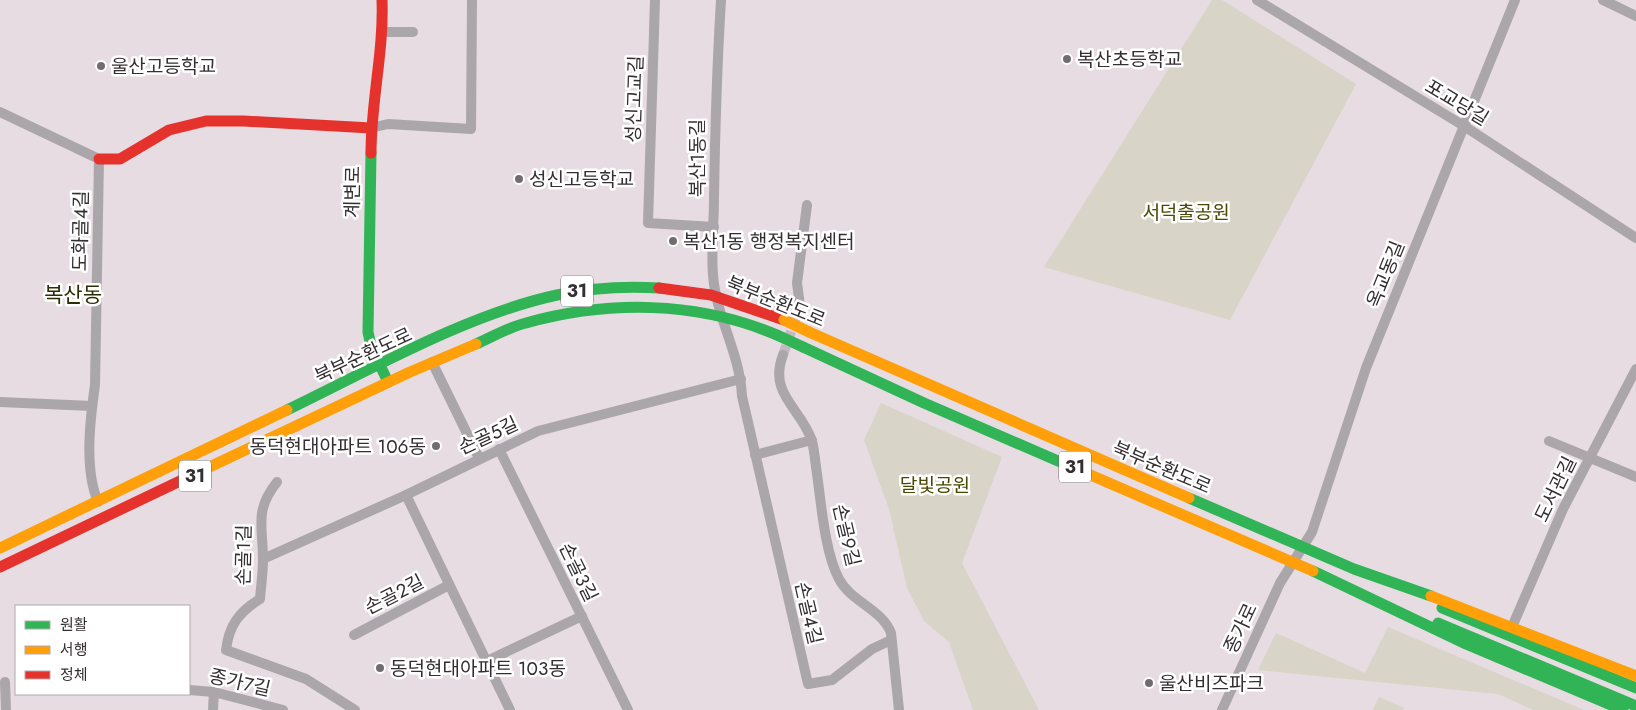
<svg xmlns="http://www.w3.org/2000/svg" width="1636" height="710" viewBox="0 0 1636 710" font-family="Jost,'Noto Sans KR',sans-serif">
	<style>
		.green { fill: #d8d4c8 }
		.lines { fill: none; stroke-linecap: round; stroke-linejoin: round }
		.street-tunnel { stroke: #c3b9be; stroke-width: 10; stroke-dasharray: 10 5; stroke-linecap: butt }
		.street { stroke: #aba6a9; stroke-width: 10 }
		.fast { stroke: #30b455; stroke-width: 11 }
		.slow { stroke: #ff9f0a; stroke-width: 11 }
		.jam { stroke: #e5322d; stroke-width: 11 }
		.fast-bridge { stroke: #30b455; stroke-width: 11 }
		.slow-bridge { stroke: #ff9f0a; stroke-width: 11 }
		.poi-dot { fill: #736c6f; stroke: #fff; stroke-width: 2 }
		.labels { text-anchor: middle; stroke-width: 5; stroke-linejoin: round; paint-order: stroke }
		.shield { fill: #fff; stroke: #726d70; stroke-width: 1 }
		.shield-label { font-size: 18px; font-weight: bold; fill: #352f32 }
		.poi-label { font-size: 19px; fill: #352f32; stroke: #fff; text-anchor: start }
		.street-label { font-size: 19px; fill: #352f32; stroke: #fff }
		.park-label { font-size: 19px; fill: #484902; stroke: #fff }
		.quarter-label { font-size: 21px; fill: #2c2d03; stroke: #fff }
	</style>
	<rect width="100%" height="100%" fill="#e6dce1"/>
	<g class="green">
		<path d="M 1212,0 L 1222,0 L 1356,84 L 1230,320 L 1044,267 Z"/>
		<path d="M 881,403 L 1002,457 L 962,563 L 1039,710 L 973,710 L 949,642 L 924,621 L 907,588 L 889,509 L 864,440 Z"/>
		<path d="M 1388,627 L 1584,710 L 1533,710 L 1498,694 L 1258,670 L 1276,633 L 1365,673 Z"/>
		<path d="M 1379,697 L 1404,708 L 1403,710 L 1373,710 Z"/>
	</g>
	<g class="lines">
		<path class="street-tunnel" d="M 783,355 L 800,306"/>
		<g class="street">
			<path d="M 655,0 L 648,223 L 714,227"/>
			<path d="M 721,0 C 717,66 715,132 714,198 C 714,223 711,249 713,275 C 716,317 740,353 742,396 L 808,684 L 832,680 L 872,649 L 891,640"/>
			<path d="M 1257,0 L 1464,126 L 1636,238"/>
			<path d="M 1603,0 L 1636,16"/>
			<path d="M 383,32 L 413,32"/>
			<path d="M 0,112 L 99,159 L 95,385 C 90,420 84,469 98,502"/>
			<path d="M 371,128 L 388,124 L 471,129 L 472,0"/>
			<path d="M 800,306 L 797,283 L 807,205"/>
			<path d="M 783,355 C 768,394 801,408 812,441 C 814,449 815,459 816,467 C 821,499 824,551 839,579 C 851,602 882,609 891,633 L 899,710"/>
			<path d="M 432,362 L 479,458"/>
			<path d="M 0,402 L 92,406"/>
			<path d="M 1549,441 L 1636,477"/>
			<path d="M 499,449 L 628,710"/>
			<path d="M 755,455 L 812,440"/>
			<path d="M 277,482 C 254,511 263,526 263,560 C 263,573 261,586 260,599 C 239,612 229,625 226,650 L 306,679 L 355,710"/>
			<path d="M 406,495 L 510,710"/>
			<path d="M 263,559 L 406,495 L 538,431 L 741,379"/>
			<path d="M 1512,627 L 1563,509 L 1636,369"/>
			<path d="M 354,635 L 449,585"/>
			<path d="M 487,661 L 582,616"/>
			<path d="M 5,682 L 6,710"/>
			<path d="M 189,690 L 214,692 L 283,710"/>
			<path d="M 213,710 L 214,692"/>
			<path d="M 1222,710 L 1280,583 L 1312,532 L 1366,368 L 1515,0"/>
		</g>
		<g class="fast">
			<path d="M 371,153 L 368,332 L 371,346 L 388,382"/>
			<path d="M 476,344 C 492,337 509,327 526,323 C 609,300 697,301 777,335"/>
			<path d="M 803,347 L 924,403 L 1065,464"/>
			<path d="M 287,410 C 370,370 468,314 557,295 C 590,288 625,286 659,288"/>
			<path d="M 1189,498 L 1354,569 L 1431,596"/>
			<path d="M 1313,571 L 1466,644 L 1623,710"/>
			<path d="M 1442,608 L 1636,688"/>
			<path d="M 1438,623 L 1636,706"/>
		</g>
		<g class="slow">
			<path d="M 809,332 L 1189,498"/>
			<path d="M 1065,464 L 1313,571"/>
			<path d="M 201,471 L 410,372 L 476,344"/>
			<path d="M 0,548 L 287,410"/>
			<path d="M 1431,596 L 1636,676"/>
		</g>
		<g class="jam">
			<path d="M 371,153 C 371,101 384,51 382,0"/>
			<path d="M 99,159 L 120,159 L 169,130 L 206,121 L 244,121 L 371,128"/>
			<path d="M 659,288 L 711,295 L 784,320"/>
			<path d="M 0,567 L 201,471"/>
		</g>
		<path class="fast-bridge" d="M 777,335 L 803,347"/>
		<path class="slow-bridge" d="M 784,320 L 809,332"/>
	</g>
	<g class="poi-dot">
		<circle cx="1067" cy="59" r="5"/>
		<circle cx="101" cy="66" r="5"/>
		<circle cx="519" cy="179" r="5"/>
		<circle cx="673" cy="241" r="5"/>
		<circle cx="436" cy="446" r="5"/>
		<circle cx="380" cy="668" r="5"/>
		<circle cx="1149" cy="683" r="5"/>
	</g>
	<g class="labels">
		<g class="shield">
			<rect x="561" y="275.5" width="32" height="31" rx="4"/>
			<rect x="1059" y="451.5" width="32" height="31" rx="4"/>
			<rect x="179" y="460.5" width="32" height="31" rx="4"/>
		</g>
		<g class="shield-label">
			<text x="577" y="297">31</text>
			<text x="1075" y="473">31</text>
			<text x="195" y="482">31</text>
		</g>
		<g class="poi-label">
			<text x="1077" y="66">복산초등학교</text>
			<text x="111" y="73">울산고등학교</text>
			<text x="529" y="186">성신고등학교</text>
			<text x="683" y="248">복산1동 행정복지센터</text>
			<text x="426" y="453" text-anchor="end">동덕현대아파트 106동</text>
			<text x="390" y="675">동덕현대아파트 103동</text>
			<text x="1159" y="690">울산비즈파크</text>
		</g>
		<g class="street-label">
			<text transform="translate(634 99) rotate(-88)" y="7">성신고교길</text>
			<text transform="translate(1457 102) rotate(31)" y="7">포교당길</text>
			<text transform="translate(697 158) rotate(-90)" y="7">복산1동길</text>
			<text transform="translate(352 192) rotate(-89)" y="7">계변로</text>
			<text transform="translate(80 231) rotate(-89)" y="7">도화골4길</text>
			<text transform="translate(1385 274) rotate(-68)" y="7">옥교동길</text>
			<text transform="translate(776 301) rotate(22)" y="7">북부순환도로</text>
			<text transform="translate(363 355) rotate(-25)" y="7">북부순환도로</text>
			<text transform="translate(488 435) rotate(-25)" y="7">손골5길</text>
			<text transform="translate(1162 467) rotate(23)" y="7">북부순환도로</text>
			<text transform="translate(1555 489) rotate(-64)" y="7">도서관길</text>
			<text transform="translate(847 535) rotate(77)" y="7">손골9길</text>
			<text transform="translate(243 555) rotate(-89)" y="7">손골1길</text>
			<text transform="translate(579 572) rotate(64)" y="7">손골3길</text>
			<text transform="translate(394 594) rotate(-27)" y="7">손골2길</text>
			<text transform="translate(809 613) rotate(77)" y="7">손골4길</text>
			<text transform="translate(1240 628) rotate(-65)" y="7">종가로</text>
			<text transform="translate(240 682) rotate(13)" y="7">종가7길</text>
		</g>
		<g class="park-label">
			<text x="1186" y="219">서덕출공원</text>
			<text x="935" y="492">달빛공원</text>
		</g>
		<g class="quarter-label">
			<text x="73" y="302">복산동</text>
		</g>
	</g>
	<rect x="15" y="605" width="175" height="90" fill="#ffffff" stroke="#aeacad"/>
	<rect x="25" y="621" width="25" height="8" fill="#30b455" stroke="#aeacad"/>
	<text x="60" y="630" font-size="15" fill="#352f32">원활</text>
	<rect x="25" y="646" width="25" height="8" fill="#ff9f0a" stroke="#aeacad"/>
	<text x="60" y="655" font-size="15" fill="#352f32">서행</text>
	<rect x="25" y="671" width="25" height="8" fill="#e5322d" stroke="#aeacad"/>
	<text x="60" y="680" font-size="15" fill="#352f32">정체</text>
</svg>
